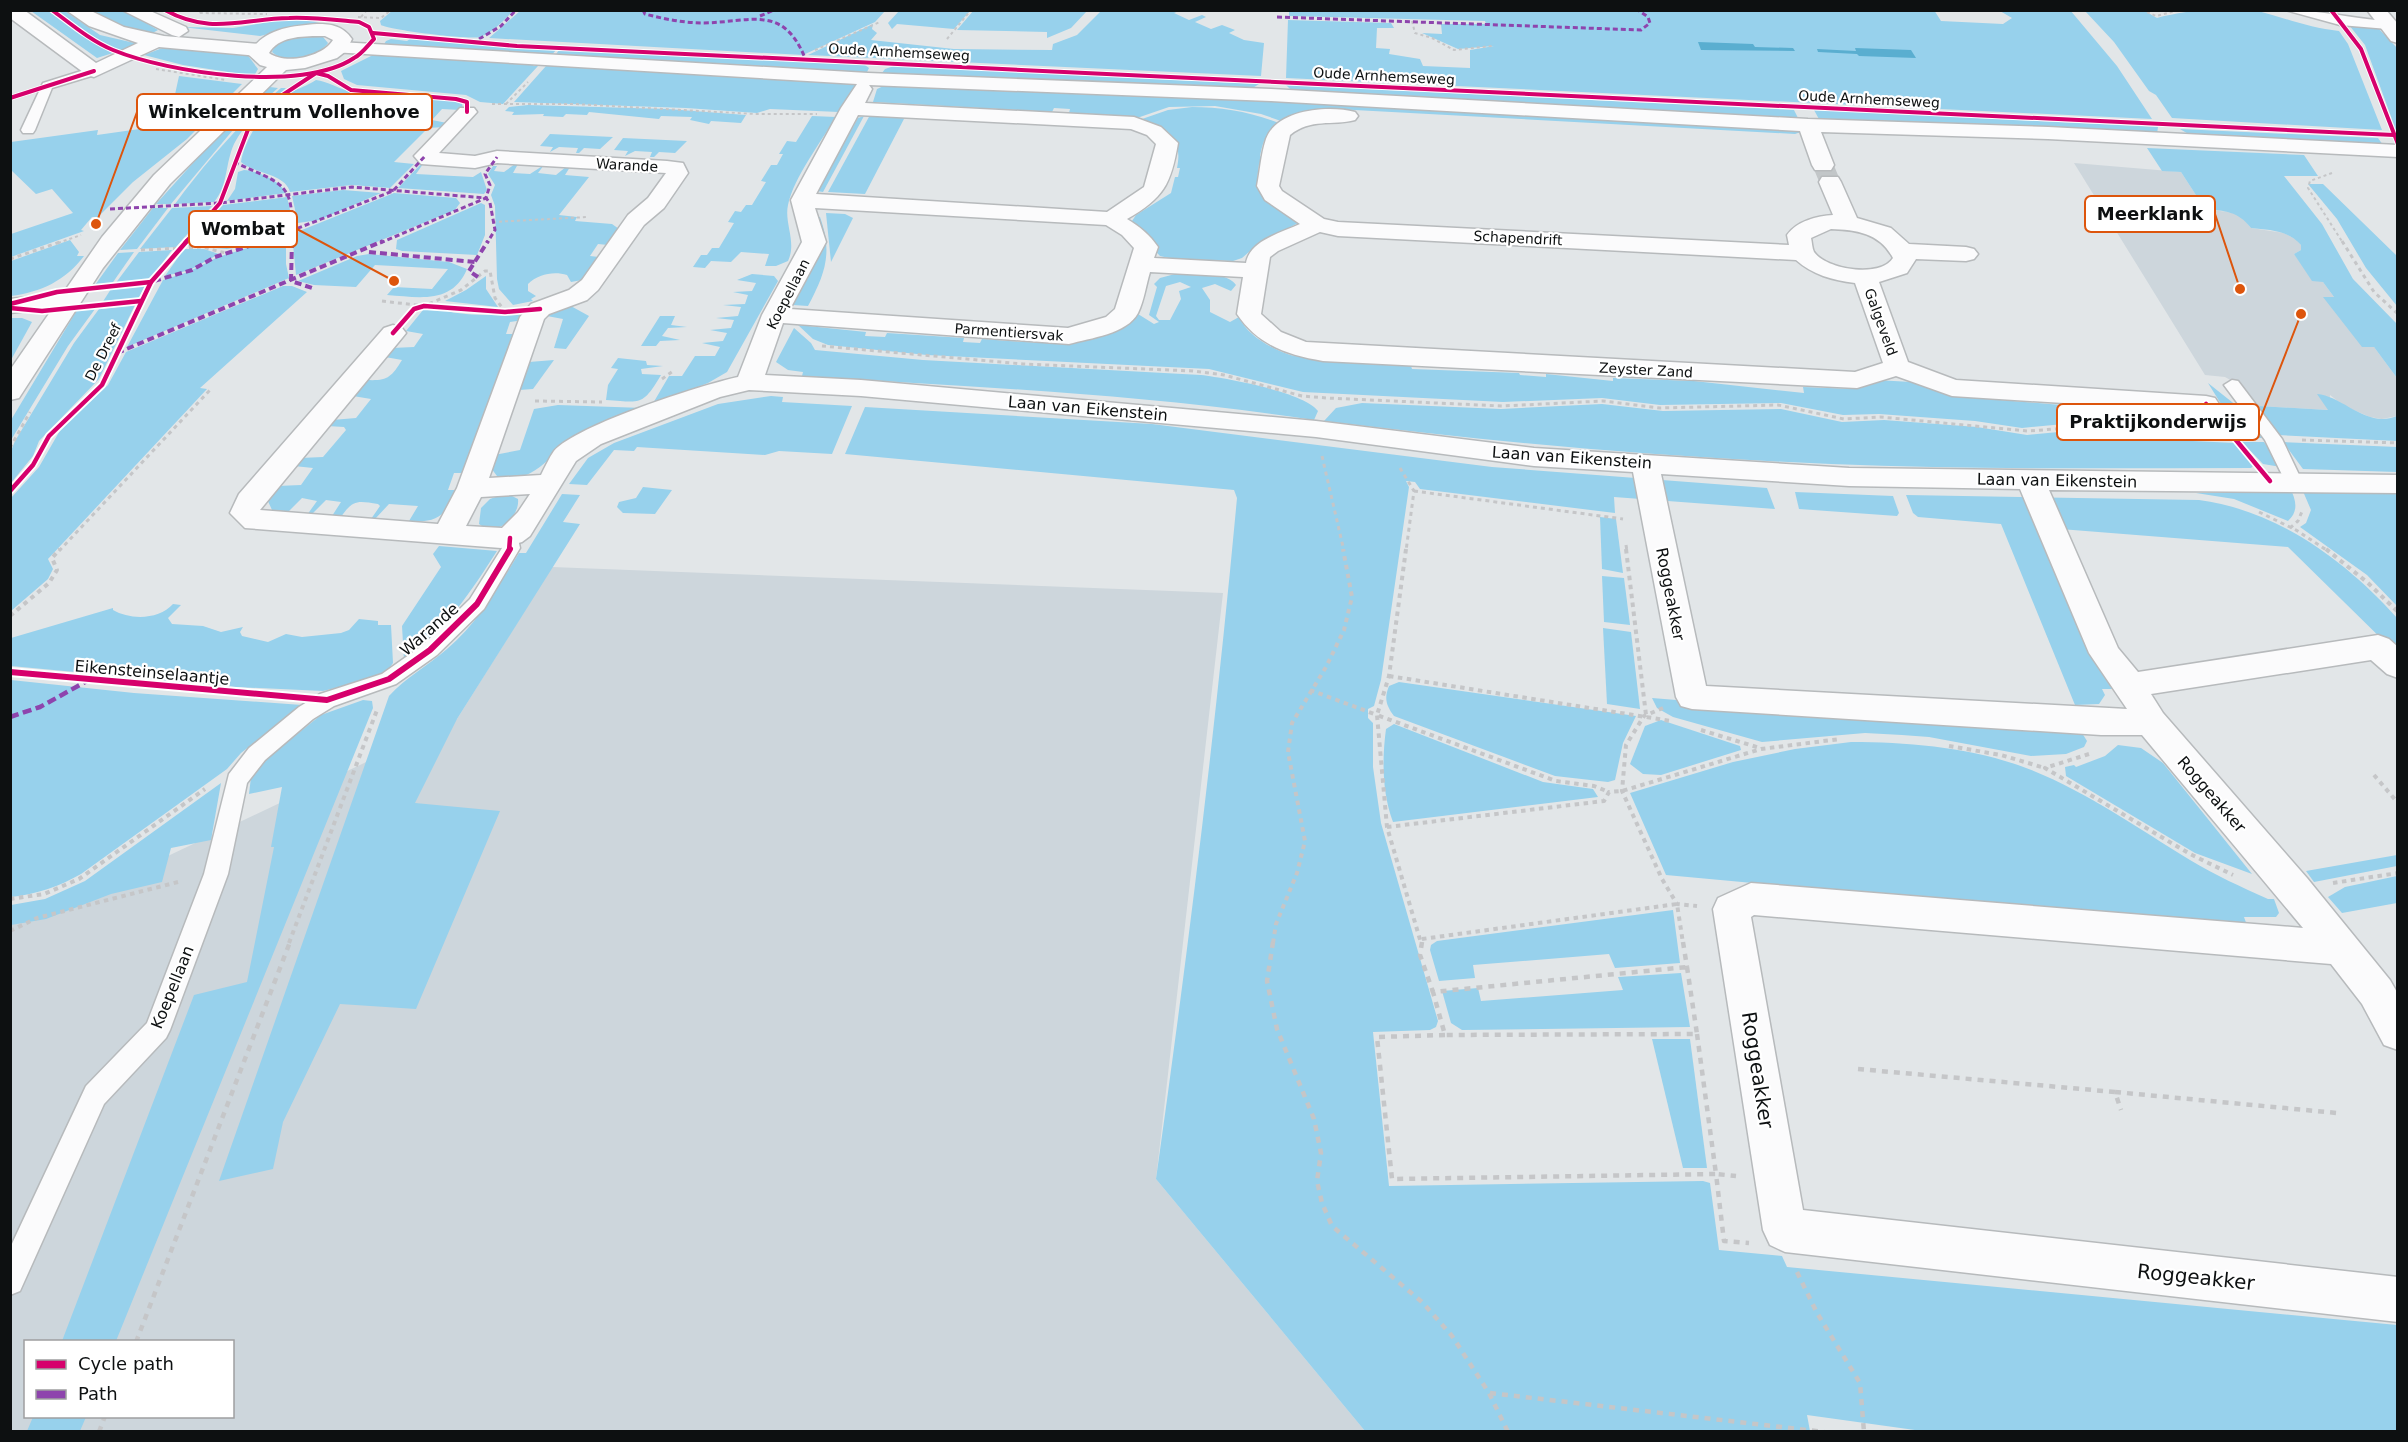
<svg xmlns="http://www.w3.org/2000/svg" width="2408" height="1442" viewBox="0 0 2408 1442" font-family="'DejaVu Sans',sans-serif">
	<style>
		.built { fill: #cdd6dc; fill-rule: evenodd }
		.green { fill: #97d1ec; fill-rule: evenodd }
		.water { fill: #5aaed0 }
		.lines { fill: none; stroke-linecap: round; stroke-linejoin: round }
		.minor-tunnel { stroke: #c2c6c8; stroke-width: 20; stroke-dasharray: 20 10; stroke-linecap: butt }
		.service-casing { stroke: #b7babc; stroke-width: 3 }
		.minor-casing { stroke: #b7babc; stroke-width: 3 }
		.secondary-casing { stroke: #b7babc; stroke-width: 3 }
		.path-far3 { stroke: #c5c6c8; stroke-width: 2; stroke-dasharray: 3 3; stroke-linecap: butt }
		.path-far2 { stroke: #c5c6c8; stroke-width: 3; stroke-dasharray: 4 4; stroke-linecap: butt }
		.path-far1 { stroke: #c5c6c8; stroke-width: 4; stroke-dasharray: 4.5 4.5; stroke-linecap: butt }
		.path { stroke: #c5c6c8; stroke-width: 4.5; stroke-dasharray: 6 6; stroke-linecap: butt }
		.service { fill: #fbfbfc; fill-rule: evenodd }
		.minor { fill: #fbfbfc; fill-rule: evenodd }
		.secondary { fill: #fbfbfc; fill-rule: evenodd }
		.quiet-far2 { stroke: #8e44ad; stroke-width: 3; stroke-dasharray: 5 3; stroke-linecap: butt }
		.quiet-far1 { stroke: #8e44ad; stroke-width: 4; stroke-dasharray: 7 4; stroke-linecap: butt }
		.quiet { stroke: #8e44ad; stroke-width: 4.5; stroke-dasharray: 9 4.5; stroke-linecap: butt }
		.cycleway-far2-casing { stroke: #fff; stroke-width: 6 }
		.cycleway-far1-casing { stroke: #fff; stroke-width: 8 }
		.cycleway-casing { stroke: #fff; stroke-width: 10 }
		.cycleway-far2 { stroke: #d6006c; stroke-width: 4 }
		.cycleway-far1 { stroke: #d6006c; stroke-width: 4.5 }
		.cycleway { stroke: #d6006c; stroke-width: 6 }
		.labels { text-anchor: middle; stroke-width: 4.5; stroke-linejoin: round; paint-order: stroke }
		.far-street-label { font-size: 14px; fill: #0d1011; stroke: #fff }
		.street-label { font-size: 16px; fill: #0d1011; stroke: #fff }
		.near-street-label { font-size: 20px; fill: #0d1011; stroke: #fff }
		.leader { fill: none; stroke: #dd550c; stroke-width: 2 }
		.callout-dot { fill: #dd550c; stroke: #fff; stroke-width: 2 }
		.callout { fill: #fff; stroke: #dd550c; stroke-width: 2 }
		.callout-label { font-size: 18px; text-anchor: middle; font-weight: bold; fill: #0d1011 }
	</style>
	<rect width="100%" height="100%" fill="#e2e6e8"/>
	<g class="built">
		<path d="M 2074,163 L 2181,172 L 2205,209 L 2235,213 L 2242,217 L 2251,228 L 2284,233 L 2297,240 L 2301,245 L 2301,250 L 2294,254 L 2323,282 L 2334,297 L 2324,297 L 2374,347 L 2397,378 L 2397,416 L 2382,419 L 2370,417 L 2344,406 L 2330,395 L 2329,410 L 2259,406 L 2241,386 L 2225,377 L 2205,375 Z"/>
		<path d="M 552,567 L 1223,593 L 1156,1179 L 1365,1431 L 11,1432 L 11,918 L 37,918 L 457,719 ZM 26,1342 L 232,1342 L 232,1416 L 26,1416 Z"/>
	</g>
	<g class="green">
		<path d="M 393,10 L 513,10 L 513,11 C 503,21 494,32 480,37 C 471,40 389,30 381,25 L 380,21 Z"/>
		<path d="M 1102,10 L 1179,11 L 1174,13 L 1189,20 L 1202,15 L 1206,17 L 1195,22 L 1211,29 L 1222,25 L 1235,30 L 1229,33 L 1244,40 L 1264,43 L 1261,76 L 808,55 L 873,24 L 872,29 L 877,33 L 871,40 L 954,49 L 1052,50 L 1053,44 L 1077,35 Z"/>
		<path d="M 1934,10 L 1941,21 L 2003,24 L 2012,18 L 2000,11 L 2070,10 L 2117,66 L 2152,119 L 1286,78 L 1288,20 L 1391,23 L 1394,28 L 1377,28 L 1376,48 L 1390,49 L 1389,54 L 1420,59 L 1423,66 L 1470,68 L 1470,50 L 1494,46 L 1458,49 L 1422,33 L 1442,34 L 1441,24 L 1486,24 L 1485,21 L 1289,16 L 1289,11 Z"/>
		<path d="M 31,11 L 48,11 L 96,44 L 113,53 L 97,58 Z"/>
		<path d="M 57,11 L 65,11 L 100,35 L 139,44 C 134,46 127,50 121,50 C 104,50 72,21 57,11 Z"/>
		<path d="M 82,11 L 126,11 L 158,30 L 149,35 Z"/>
		<path d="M 520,11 L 520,10 L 885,11 L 875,22 L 803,55 L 489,38 Z"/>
		<path d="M 899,11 L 899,10 L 970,11 L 954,29 L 897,24 L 892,29 L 888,23 Z"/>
		<path d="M 973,11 L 973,10 L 1087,11 L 1071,28 L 1047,38 L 1047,32 L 957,30 Z"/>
		<path d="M 2085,11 L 2145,11 L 2157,18 C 2182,11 2232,5 2258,11 C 2285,18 2310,28 2339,31 L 2348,44 L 2382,130 L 2172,118 L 2156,95 L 2149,91 L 2114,42 Z"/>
		<path d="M 288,19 L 319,22 L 260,36 L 182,27 L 233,28 Z"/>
		<path d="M 2349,25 L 2379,29 L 2397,48 L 2397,133 L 2365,45 Z"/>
		<path d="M 316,36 L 323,37 L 328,43 C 319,57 285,65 272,52 C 278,36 302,36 316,36 Z"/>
		<path d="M 391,39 L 407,41 L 410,39 L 556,50 L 550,57 L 381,49 L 386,41 Z"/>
		<path d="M 165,47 L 246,53 L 258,69 L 254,76 L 183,65 L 144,55 Z"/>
		<path d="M 559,50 L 865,65 L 869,68 L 865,76 L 554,57 Z"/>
		<path d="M 373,55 L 535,63 L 533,66 L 538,66 L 503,104 L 480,102 L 466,95 L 357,85 L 344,79 L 341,71 Z"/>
		<path d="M 555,64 L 852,83 L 856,86 L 839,112 L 770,109 L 757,113 L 686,108 L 514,102 L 546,66 Z"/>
		<path d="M 894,66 L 1259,84 L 1251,89 L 882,73 L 885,69 Z"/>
		<path d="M 179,76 L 242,84 L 187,139 L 133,182 L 98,217 L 92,217 L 81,230 L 84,231 L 11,257 L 11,234 L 73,213 L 52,189 L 36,194 L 11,170 L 11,142 L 98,130 L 97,135 L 175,124 L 182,99 L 174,99 Z"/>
		<path d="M 316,80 C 327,81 339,89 352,92 L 453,101 L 462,104 L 463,108 L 460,110 L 442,109 L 432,120 L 447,123 L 445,127 L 428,128 L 394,162 L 414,164 L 390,188 L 352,185 L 290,192 C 285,173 255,174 241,162 C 244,139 271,96 295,90 C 303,87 308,85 316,80 Z"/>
		<path d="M 888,84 L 1090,91 L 1800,129 L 1801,132 L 1795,134 L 1336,109 L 1284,122 L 1261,114 L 1215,106 L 1169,107 L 1137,118 L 1069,113 L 1070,109 L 1054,108 L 1052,112 L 873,102 L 877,89 Z"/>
		<path d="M 1286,85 L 1794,110 L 1799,120 L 1292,91 Z"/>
		<path d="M 270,87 L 278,88 L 238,124 L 171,204 L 156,204 L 212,142 Z"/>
		<path d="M 281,88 L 286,88 C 267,107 246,120 234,144 C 225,164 228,186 214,202 L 175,204 C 206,162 241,122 281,88 Z"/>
		<path d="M 528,105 L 668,109 L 746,115 L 741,123 L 711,121 L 709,124 L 690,120 L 692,117 L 661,116 L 659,119 L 589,112 L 587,115 L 566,114 L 563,117 L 543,116 L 544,114 L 512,115 L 514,112 L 505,111 L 509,107 Z"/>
		<path d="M 1192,107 C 1222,107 1252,112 1281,124 C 1266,131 1263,141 1260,156 L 1263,158 L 1262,162 L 1259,164 L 1257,180 L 1299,221 L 1298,223 L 1257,245 L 1242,258 L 1233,261 L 1173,259 L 1160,256 L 1133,227 L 1132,221 L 1136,215 L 1171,193 L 1175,177 L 1178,177 L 1180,168 L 1177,168 C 1183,139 1169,128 1142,119 L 1168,110 Z"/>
		<path d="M 1814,110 L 2158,127 L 2157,134 L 1958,124 L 1820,121 Z"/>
		<path d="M 870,115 L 905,117 L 865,194 L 828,192 Z"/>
		<path d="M 812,116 L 836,117 C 821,142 794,177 788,205 C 784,223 797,242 788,261 L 776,266 L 765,266 L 769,254 L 741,252 L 731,262 L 711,261 L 705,268 L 693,267 L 701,255 L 707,255 L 712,248 L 719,248 L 734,223 L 728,222 L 735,211 L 741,212 L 746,205 L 752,205 L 766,182 L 761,181 L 771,165 L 777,165 L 783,154 L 779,154 L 787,141 L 796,142 Z"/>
		<path d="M 864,116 L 823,192 L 817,191 L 858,118 Z"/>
		<path d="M 2180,129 L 2378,138 L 2383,145 L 2190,135 Z"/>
		<path d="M 550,134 L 613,137 L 600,149 L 584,148 L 579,153 L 576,153 L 578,148 L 559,147 L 550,152 L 553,147 L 540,146 Z"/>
		<path d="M 623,138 L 687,141 L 675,153 L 659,152 L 654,157 L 650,157 L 652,152 L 635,151 L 625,156 L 628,151 L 614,150 Z"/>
		<path d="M 2147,148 L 2304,155 L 2318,176 L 2284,176 L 2322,224 L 2353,279 L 2397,324 L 2397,378 L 2374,347 L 2362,347 L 2323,297 L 2334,297 L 2323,282 L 2312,281 L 2294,254 L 2301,250 L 2301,245 C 2288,230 2269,230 2251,228 C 2238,211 2225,211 2205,209 L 2181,172 L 2162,171 Z"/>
		<path d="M 421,164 L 423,164 L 416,174 L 473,177 L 481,172 L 487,190 L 484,194 L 398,188 Z"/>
		<path d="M 515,164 L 518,164 L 513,173 L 530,174 L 544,165 L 538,173 L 556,175 L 567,166 L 570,167 L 565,175 L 589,177 L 559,215 L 577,217 L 575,221 L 612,224 L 619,229 L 608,245 L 598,244 L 590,256 L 599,257 L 582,280 L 571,282 L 567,275 C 554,271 538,274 528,284 L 528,291 L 536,296 L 531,299 L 533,301 L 513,305 L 499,289 L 497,279 L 495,206 L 491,195 L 495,185 L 488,174 L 493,166 L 497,166 L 494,171 L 504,172 Z"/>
		<path d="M 244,170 C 258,171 280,181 286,193 L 227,201 L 235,189 L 238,172 Z"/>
		<path d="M 2308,184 L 2323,184 L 2397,256 L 2397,306 L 2366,268 L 2337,219 Z"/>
		<path d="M 343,190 L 381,193 L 319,220 L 298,223 L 292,196 Z"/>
		<path d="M 394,193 L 456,198 L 460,203 L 455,210 L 296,275 L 292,234 Z"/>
		<path d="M 287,197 L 290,210 L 286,232 L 241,247 L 227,249 L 187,246 L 223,205 Z"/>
		<path d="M 481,203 L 485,205 L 485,235 L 477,255 L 402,251 L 396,249 L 397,240 Z"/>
		<path d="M 212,206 L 176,247 L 140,249 L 172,208 Z"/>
		<path d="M 153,208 L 168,208 L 137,249 L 120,250 Z"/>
		<path d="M 826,213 L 845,214 L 853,218 L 831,262 Z"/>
		<path d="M 814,217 L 820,217 C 833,253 825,274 808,306 L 793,305 L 817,258 Z"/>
		<path d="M 283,237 L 286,237 L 286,264 L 289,278 L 127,347 L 163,280 L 188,272 L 218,257 Z"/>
		<path d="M 70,240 L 79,252 L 77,256 L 84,256 C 65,281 41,292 11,296 L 11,261 Z"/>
		<path d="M 184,249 L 204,249 L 219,254 L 190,270 L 165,276 Z"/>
		<path d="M 172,250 L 149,281 L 115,284 L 139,252 Z"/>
		<path d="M 134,252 L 111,285 L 95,285 L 118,253 Z"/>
		<path d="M 369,254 L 449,262 L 467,269 C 452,305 418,297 387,295 L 394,287 L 432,289 L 448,269 L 375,265 L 356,287 L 314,285 L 298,281 L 357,256 Z"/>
		<path d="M 752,274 L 774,276 L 778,281 L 727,372 L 708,383 L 652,405 L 669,376 L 682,376 L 695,356 L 715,356 L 720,347 L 702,343 L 723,341 L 727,333 L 710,330 L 731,328 L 734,320 L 716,318 L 738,316 L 741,307 L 723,305 L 745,304 L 748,295 L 733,292 L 752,291 L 756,283 L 737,280 Z"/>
		<path d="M 1175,274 C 1191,275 1226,270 1236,285 L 1231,291 L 1215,284 L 1202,288 L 1210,300 L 1210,312 L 1230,322 L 1239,317 C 1248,337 1274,350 1294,356 L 1411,366 L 1412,369 L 1519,373 L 1520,375 L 1546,377 L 1546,374 L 1613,381 L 1613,378 L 1694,381 L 1804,393 L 1803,387 L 1854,389 L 1876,380 L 1929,383 L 1976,398 L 2073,406 L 2096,405 L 2102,409 L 2188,415 L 2190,411 C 2210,412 2217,423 2229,437 L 2127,431 L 2064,424 L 2022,428 L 1975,421 L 1879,414 L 1843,415 L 1781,403 L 1660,405 L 1602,398 L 1503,402 L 1303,392 L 1209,369 L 927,355 L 828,345 L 813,339 L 798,325 L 866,332 L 865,336 L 885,337 L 887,333 L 964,338 L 963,342 L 980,343 L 982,339 C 1029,342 1102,352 1138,314 L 1154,324 L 1159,322 L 1149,315 L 1157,287 L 1154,284 L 1160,278 ZM 1180,282 L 1191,287 L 1179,291 L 1181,299 L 1170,320 L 1159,320 L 1156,316 L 1166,286 Z"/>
		<path d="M 486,276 L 486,289 L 498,307 L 445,301 L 466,290 Z"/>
		<path d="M 145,286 L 138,299 L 102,303 L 111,289 Z"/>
		<path d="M 283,286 L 292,286 L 307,292 L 200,388 L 207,389 L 48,559 L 53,569 L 48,579 L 11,611 L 11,498 L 39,467 L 62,427 L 108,385 L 126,352 Z"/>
		<path d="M 135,305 L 99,379 L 39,441 L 33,456 L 11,483 L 11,451 L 15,441 L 74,343 L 99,309 Z"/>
		<path d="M 569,305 L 589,316 L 566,349 L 554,348 L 563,319 L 547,316 Z"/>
		<path d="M 435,308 C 464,317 491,315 521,313 L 517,321 L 510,322 L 506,334 L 513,334 L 463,473 L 454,473 L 448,490 L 456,490 C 445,516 438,523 409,521 L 418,506 L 389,504 L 375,519 L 371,519 L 380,506 L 378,504 C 358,501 353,499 341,517 L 332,516 L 341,502 L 326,500 L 311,515 L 307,515 L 317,501 L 302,498 L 287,513 L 272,510 L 267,499 L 277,486 L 301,485 L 313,468 L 294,466 L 300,458 L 323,457 L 346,430 L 344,427 L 327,426 L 332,420 L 356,418 L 371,399 L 353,396 L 366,380 C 387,381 391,378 402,360 L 385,357 L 392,348 L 414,347 L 423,334 L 406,331 L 423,310 Z"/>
		<path d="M 95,309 L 68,346 L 11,440 L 11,420 L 77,310 Z"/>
		<path d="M 660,316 L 675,316 L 671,325 L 687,327 L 668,328 L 662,336 L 680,340 L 660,341 L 656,346 L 641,346 Z"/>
		<path d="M 11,318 L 22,318 L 32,322 L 11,360 Z"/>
		<path d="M 794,328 L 811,343 L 815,350 L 923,360 L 1201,375 C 1226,378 1304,392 1318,411 L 1314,420 C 1144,394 973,387 802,376 L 803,372 L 788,370 L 776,362 Z"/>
		<path d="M 618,358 L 646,361 L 647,365 L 663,366 L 641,369 L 642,374 L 661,375 C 642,407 641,402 606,400 L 608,385 L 618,369 L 611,368 Z"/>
		<path d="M 554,360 L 533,389 L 519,390 L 529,362 Z"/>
		<path d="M 2208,383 L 2247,414 L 2262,438 L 2239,438 L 2218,416 L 2226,412 Z"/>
		<path d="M 2317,394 C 2343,396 2367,429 2397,416 L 2397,441 L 2278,435 L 2259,406 L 2328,410 Z"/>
		<path d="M 771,396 L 783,397 L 782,402 L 852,406 L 832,454 L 779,451 L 765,455 L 637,447 L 634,451 L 614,450 L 587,485 L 569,484 L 588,458 L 614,443 L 718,404 Z"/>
		<path d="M 1362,403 L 1501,409 L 1602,404 L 1663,411 L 1781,409 L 1842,422 L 1884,420 L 1977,427 L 2027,435 L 2069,431 L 2130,438 L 2235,443 L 2254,465 L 2251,468 C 2111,468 1971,470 1831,464 C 1661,457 1492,442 1324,421 L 1336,408 Z"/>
		<path d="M 558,405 L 643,408 C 623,415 602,422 583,432 C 554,447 534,489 497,476 L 491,468 L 494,455 L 520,450 L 534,409 Z"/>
		<path d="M 865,407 L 1152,424 L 1492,467 L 1767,488 L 1775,509 L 1614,497 L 1615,513 L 1420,489 L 1415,482 L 1406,481 L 1409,487 L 1381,680 L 1374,706 L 1368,709 L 1368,718 L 1373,723 L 1373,767 L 1381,823 L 1438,1021 L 1436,1027 L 1430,1030 L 1373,1032 L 1389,1186 L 1703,1181 L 1710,1183 L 1719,1250 L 1782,1256 L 1787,1267 L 2397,1325 L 2397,1431 L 1922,1431 L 1807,1415 L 1810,1431 L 1365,1431 L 1156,1179 C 1188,952 1216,726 1237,498 L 1234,490 L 845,454 Z"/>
		<path d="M 2242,442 L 2264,442 L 2281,467 L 2263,464 Z"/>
		<path d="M 2283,442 L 2397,447 L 2397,472 L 2303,469 Z"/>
		<path d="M 643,487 L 672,490 L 655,514 L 623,513 L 617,507 L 619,502 L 636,498 Z"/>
		<path d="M 2290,488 C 2296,500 2299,511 2288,521 L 2234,499 L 2196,493 L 2255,493 L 2253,490 Z"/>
		<path d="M 2302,489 L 2397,492 L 2397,606 L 2367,575 L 2300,527 L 2306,523 L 2311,510 Z"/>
		<path d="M 1795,492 L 1893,496 L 1899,513 L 1897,516 L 1799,509 Z"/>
		<path d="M 562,494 L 580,495 L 563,522 L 580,524 L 457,719 L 415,803 L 500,811 L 416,1009 L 340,1004 L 283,1122 L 273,1169 L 219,1181 L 389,696 C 406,677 428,666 447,649 C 478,623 498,587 519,553 L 526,553 Z"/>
		<path d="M 501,495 L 510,495 L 518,499 C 520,518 495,538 479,524 L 481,508 L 490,499 Z"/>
		<path d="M 1906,495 L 2199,500 C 2277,510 2346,561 2397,618 L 2397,654 L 2288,547 L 2035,527 L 2084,643 L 2112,689 L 2102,689 L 2105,695 L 2099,704 L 2075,705 L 2001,524 L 1918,517 L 1913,513 Z"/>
		<path d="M 1600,517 L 1616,519 L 1623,573 L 1602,569 Z"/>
		<path d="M 439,546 L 497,551 C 470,593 445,631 404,660 L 402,626 L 441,567 L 433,554 Z"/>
		<path d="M 1602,576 L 1624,578 L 1630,625 L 1604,622 Z"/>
		<path d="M 173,604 L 181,605 L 168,618 L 172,624 L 203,626 L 221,632 L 243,627 L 240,632 L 242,636 L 268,642 L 286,634 L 302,637 L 341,633 L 349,630 L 359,619 L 378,621 L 378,625 L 391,625 L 393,663 L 388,670 L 371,679 L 323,691 L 235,687 L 11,666 L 11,638 L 113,608 L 113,610 C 130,620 159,620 173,604 Z"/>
		<path d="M 1603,628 L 1631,632 L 1640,709 L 1607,704 Z"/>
		<path d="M 11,680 L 134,693 L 302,705 L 241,753 L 227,769 L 81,874 C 58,887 37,894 11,897 Z"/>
		<path d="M 1399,682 L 1636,716 L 1623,743 L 1615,780 L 1608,782 L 1555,776 L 1394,716 C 1386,705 1384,698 1389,686 Z"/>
		<path d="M 1652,698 L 2082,733 L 2087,741 L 2084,747 L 2066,754 L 2031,756 L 1929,737 L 1902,735 L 1865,733 L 1762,742 L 1673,717 L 1657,708 Z"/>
		<path d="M 363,700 L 372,701 L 373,708 L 116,1341 L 62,1341 L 194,995 L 247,982 L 274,847 L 271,847 L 282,787 L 249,794 L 251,777 L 267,758 L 321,715 Z"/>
		<path d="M 1661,720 L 1740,746 L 1741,750 L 1661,775 L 1643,774 L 1630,764 L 1645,726 Z"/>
		<path d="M 1394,724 L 1543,782 L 1593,789 L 1598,797 L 1393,822 C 1382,793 1382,759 1386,729 Z"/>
		<path d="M 1851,742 C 1907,742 1965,747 2018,765 C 2080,787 2134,826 2190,860 C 2215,875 2241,887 2268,899 L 2274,899 L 2279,913 L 2276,917 L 2244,917 L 2248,928 L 1666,875 L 1630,793 L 1733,762 L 1795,749 Z"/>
		<path d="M 2118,745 L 2141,748 L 2163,763 L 2252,874 L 2195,853 L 2066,776 L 2065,767 L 2074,765 L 2076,767 L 2105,756 Z"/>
		<path d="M 221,783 L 211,840 L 171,848 L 162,882 L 111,894 L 46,919 L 11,925 L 11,905 L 45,899 L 85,881 Z"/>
		<path d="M 2397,855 L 2397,866 L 2314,882 L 2306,871 Z"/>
		<path d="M 2397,876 L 2397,903 L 2342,913 L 2328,897 L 2345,887 Z"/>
		<path d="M 1673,910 L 1680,963 L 1615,968 L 1609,954 L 1473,965 L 1475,978 L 1439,981 L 1430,950 L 1431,945 L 1437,941 Z"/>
		<path d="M 1681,973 L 1690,1027 L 1462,1030 L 1451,1023 L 1442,991 L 1478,988 L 1481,1001 L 1623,990 L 1618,977 Z"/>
		<path d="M 1652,1039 L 1690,1039 L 1707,1168 L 1683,1168 Z"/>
		<path d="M 33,1417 L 33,1416 L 86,1417 L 80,1431 L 27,1431 Z"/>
	</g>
	<g class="water">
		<path d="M 1698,42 L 1753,44 L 1755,47 L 1793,48 L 1795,51 L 1701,50 Z"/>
		<path d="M 1855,48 L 1911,50 L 1916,58 L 1859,56 L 1857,54 L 1818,52 L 1817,49 L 1856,51 Z"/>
	</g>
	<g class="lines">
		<path class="minor-tunnel" d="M 1823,165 L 1830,182"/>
		<defs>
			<g id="service">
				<path d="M 2285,10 C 2320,10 2354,19 2388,21 L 2394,25 L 2388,29 L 2340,25 Z"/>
				<path d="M 94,67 L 98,68 L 98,74 L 52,88 L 35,130 L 33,133 L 23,133 L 21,130 L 43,83 Z"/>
				<path d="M 2232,380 L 2238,381 L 2282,439 L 2302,481 L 2299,485 L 2287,485 L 2265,440 L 2224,385 Z"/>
				<path d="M 510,532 L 517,534 L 520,548 L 484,609 L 437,655 L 396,684 L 334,706 L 313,719 L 265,760 L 247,783 L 228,874 L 170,1030 L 166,1038 L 104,1104 L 20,1291 L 10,1295 L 10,1248 L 86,1086 L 147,1023 L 204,874 L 229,774 L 249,748 L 299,707 L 320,694 L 382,674 L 423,645 L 470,599 L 502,548 L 501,538 L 503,534 Z"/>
			</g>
			<g id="minor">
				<path d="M 10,10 L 24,10 L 96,63 L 138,43 L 89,26 L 66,10 L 89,10 L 124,27 L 164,36 L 260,44 L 270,50 L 260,56 L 159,47 L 94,77 L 87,75 L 10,18 Z"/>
				<path d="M 122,10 L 148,10 L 186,27 L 188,31 L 179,37 L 172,35 Z"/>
				<path d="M 2367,10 L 2386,10 L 2398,24 L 2398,43 L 2391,41 Z"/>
				<path d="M 339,42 L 868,73 L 1271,89 L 1808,119 L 2048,127 L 2398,145 L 2398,157 L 2048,139 L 1821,132 L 1834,165 L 1831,170 L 1815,170 L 1812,165 L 1800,131 L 1271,101 L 869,85 L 872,89 L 865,103 L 1134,117 L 1161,127 L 1178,143 C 1171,184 1164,198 1127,219 C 1139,226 1150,235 1158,247 L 1154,258 L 1246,263 C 1250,240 1281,233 1300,224 L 1265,200 L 1257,186 C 1260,171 1261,154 1266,139 C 1277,109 1329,105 1355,112 L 1358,116 L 1355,120 C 1332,126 1311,118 1290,135 L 1279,186 L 1282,191 L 1324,219 L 1338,222 L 1789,245 L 1787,235 C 1797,221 1817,216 1833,215 L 1819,182 L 1822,177 L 1838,177 L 1841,182 L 1857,218 L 1891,228 L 1909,244 L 1966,247 L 1974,249 L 1978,254 L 1974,259 L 1966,261 L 1916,259 L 1907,273 L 1879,282 L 1908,362 L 1956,380 L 2206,396 L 2215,398 L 2219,404 L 2215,410 L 2206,412 L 1952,396 L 1896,376 L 1857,388 L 1323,361 C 1287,355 1258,345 1237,314 L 1243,277 L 1150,272 C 1146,285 1144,301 1138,313 C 1127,334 1090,338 1069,344 L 783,323 L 765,375 L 861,380 L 1316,421 L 1534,448 L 1849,468 L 2398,475 L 2398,493 L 2049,490 L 2118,648 L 2138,672 L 2378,635 L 2389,639 L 2398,647 L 2398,678 L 2387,674 L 2371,660 L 2151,694 L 2163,713 L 2307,878 L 2390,980 L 2398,994 L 2398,1050 L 2384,1045 L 2362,1004 L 2331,964 L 1754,915 L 1751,917 L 1803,1210 L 2398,1277 L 2398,1322 L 1785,1252 L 1770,1245 L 1763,1230 L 1713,909 L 1718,898 L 1751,883 L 2303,928 L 2142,735 L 2101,735 L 1692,709 L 1681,706 L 1676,697 L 1633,472 L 1534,466 L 1316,437 L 861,396 L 749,390 L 720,397 L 601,444 L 576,461 L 530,536 L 522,542 L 501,548 L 245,528 L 230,513 L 239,494 L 384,328 L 393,325 L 402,328 L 406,333 L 402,338 L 260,510 L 438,524 L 457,488 L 520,317 L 531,304 L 569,290 L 582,280 L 628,215 L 648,198 L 666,173 L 497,163 L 475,168 L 421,164 L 414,156 L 460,108 L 474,108 L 477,112 L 439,153 L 475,156 L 497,151 L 667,161 L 683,163 L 688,173 L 664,208 L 644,225 L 598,290 L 587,300 L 549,314 L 544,319 L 489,478 L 541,475 C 545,467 549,458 554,451 C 577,425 701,385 738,377 L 762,315 L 802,242 L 791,200 L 841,108 L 857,84 L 332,52 L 329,48 ZM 858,115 L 1131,129 L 1147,135 L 1156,144 L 1144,187 L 1107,212 L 816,194 ZM 815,208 L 1106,225 L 1122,235 L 1134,248 L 1115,309 L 1106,317 L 1068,328 L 790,309 L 826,242 ZM 1831,229 C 1857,230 1880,233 1893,258 C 1881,278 1827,270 1814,252 C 1812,248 1812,242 1811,238 ZM 1320,232 L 1338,236 L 1796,260 C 1813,275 1832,280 1855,283 L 1883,363 L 1855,372 L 1306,342 L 1281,332 L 1261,314 L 1270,257 L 1278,251 ZM 1661,474 L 1849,486 L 2020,489 L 2089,653 L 2127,709 L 1706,686 ZM 530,494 L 518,512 L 502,528 L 466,526 L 481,497 Z"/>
				<path d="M 67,293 L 76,295 L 79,300 L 76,305 L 10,313 L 10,299 Z"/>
			</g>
			<path id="secondary" d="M 317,24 C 332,24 343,26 352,39 L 346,51 L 337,58 L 305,68 L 286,70 L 170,184 L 103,268 L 19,398 L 10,400 L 10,370 L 102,237 L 154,175 L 267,67 L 260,65 L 249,55 C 261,29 291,26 317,24 ZM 325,36 L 333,40 C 323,57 285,65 269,53 C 279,35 307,36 325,36 Z"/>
		</defs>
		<use href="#service" class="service-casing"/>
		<use href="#minor" class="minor-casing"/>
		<use href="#secondary" class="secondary-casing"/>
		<g class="path-far3">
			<path d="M 201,10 L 198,13 L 267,14"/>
			<path d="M 2147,12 L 2156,16 L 2179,10"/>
			<path d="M 358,17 L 381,18 L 391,10"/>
			<path d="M 361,17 L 367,10"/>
			<path d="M 1412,21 L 1415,33 L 1432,38 L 1454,50 L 1492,46"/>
			<path d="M 947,39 L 971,10"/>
			<path d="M 815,50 L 880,22"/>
			<path d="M 156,69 L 226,80"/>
			<path d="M 492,104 L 575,104 L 755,114 L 817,114"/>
			<path d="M 506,104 L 528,82"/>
			<path d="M 2332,173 L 2310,181 L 2308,188 L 2343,243"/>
			<path d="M 493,222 L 587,217"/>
			<path d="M 58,243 L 81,235"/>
		</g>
		<g class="path-far2">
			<path d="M 2342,241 L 2374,292 L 2398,314"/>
			<path d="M 141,250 L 201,247 L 226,253"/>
			<path d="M 10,259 L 63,241"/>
			<path d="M 382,301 L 424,306 L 461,290 L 485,271 L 490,271 L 495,298 L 504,310"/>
			<path d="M 822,346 L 1023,364 L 1193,371 L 1224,375 L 1302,396 L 1327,398 L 1502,406 L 1603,401 L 1660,408 L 1778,405 L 1844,419 L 1880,417 L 2028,431 L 2069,428 L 2128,435 L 2244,440"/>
			<path d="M 662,379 L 673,371"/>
			<path d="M 535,401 L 602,402"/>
			<path d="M 2302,440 L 2398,443"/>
			<path d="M 10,448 L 30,412"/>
			<path d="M 1322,456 L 1344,551"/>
			<path d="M 1400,468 L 1414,491 L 1406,551"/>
			<path d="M 1414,491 L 1623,519"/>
			<path d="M 2259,512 L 2296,530 L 2328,551"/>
			<path d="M 2290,528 L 2298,521 L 2303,509"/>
			<path d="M 1626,545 L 1627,551"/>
			<path d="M 59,551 L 210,390"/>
		</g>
		<g class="path-far1">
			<path d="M 1406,549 L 1389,676 L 1377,715 L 1556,781 L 1594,786 L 1609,792"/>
			<path d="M 1626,549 L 1646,715"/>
			<path d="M 2326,549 L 2368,583 L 2398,612"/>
			<path d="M 10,616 L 49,583 L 57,570 L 52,558 L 60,549"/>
			<path d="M 1389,676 L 1671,721"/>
			<path d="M 1310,690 L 1377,715 L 1387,827 L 1421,943"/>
			<path d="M 1663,708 L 1644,716 L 1626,745 L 1622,791 L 1662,879 L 1677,904 L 1697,906"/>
			<path d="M 1701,730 L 1760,748"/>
			<path d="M 1949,746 L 2001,755 L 2045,768"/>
			<path d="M 2089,754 L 2045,768 L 2190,854 L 2233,875"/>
			<path d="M 2374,775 L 2398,803"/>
			<path d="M 1387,827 L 1604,801 L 1609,792 L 1622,791 L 1761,749 L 1840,739"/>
			<path d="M 2333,883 L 2398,873"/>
			<path d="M 10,899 L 44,894 L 79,879 L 205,789"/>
			<path d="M 10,931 L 37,918 L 182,881"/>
			<path d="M 1422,939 L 1677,904 L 1683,943"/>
			<path d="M 289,943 L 377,710"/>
			<path d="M 1273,943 L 1276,924 L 1297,873 L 1305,841 L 1288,752 L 1292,723 L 1326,667 L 1344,630 L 1352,597 L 1343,549"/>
		</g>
		<g class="path">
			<path d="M 1273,942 L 1267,981 L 1277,1029 L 1314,1119 L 1321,1153 L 1317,1181 L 1322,1203 L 1332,1226 L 1422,1302 L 1452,1336 L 1489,1393 L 1508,1432"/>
			<path d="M 1422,942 L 1420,955 L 1433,992"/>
			<path d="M 1683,942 L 1687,967"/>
			<path d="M 1687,967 L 1697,1034 L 1445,1035 L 1433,992 Z"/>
			<path d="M 1697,1034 L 1716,1174 L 1736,1176"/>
			<path d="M 1445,1035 L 1377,1037 L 1392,1179 L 1716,1174 L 1724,1241 L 1749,1243"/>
			<path d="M 1858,1069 L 2115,1092 L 2121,1110"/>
			<path d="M 2115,1092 L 2337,1113"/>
			<path d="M 1797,1272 L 1817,1313 L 1860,1383 L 1864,1432"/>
			<path d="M 136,1342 L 290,942"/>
			<path d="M 1490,1393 L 1824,1432"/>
			<path d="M 99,1432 L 105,1416"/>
		</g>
		<use href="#service" class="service"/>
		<use href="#minor" class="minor"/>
		<use href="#secondary" class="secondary"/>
		<g class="quiet-far2">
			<path d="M 643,10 L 645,14 C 664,19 684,23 704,23 C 751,22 783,4 805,58"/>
			<path d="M 760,16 L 774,10"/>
			<path d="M 1277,17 L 1641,30 L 1650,23 L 1648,17 L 1638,10"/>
			<path d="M 479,39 L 501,26 L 516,10"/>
			<path d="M 234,162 C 285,186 294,180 292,243"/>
			<path d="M 110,209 L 220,203 L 352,187 L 486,198 L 490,203 L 495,230 L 487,243"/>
			<path d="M 260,243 L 393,191 L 425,156"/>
			<path d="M 380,243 L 486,198 L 490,185 L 485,174 L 497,157"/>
		</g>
		<g class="quiet-far1">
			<path d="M 292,241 L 291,281 L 312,288"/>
			<path d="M 369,252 L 475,262"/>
			<path d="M 478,277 L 469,271 L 488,241"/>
			<path d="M 154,281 L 192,270 L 215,257 L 265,241"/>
			<path d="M 117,353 L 383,241"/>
		</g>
		<path class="quiet" d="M 10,717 L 40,707 L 87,681"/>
		<defs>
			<g id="cycleway-far2">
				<path d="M 52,10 C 71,24 91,41 113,50 C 169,73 302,93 354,58 C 362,54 368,45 374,39 L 369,27 L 359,22 C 336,20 312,17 289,18 C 241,19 210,35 165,10"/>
				<path d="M 2331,10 L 2361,49 L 2398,144"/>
				<path d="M 373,33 L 517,46 L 2394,135"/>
				<path d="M 10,98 L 94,71"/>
				<path d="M 185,243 L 220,203 L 249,127 L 275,100 L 316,73 L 328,76 L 351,90 L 456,99 L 467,102 L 467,112"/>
			</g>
			<g id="cycleway-far1">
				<path d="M 10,304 L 57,292 L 151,282"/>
				<path d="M 10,308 L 42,311 L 141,301"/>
				<path d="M 393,333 L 414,309 L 424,306 L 505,312 L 540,309"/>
				<path d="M 2206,404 L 2270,481"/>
				<path d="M 10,491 L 33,465 L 49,436 L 102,385 L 151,282 L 187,241"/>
				<path d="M 509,551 L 510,538"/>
			</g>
			<path id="cycleway" d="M 10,672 L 327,700 L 389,679 L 430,650 L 477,604 L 510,549"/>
		</defs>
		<use href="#cycleway-far2" class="cycleway-far2-casing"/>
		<use href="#cycleway-far1" class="cycleway-far1-casing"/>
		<use href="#cycleway" class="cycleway-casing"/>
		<use href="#cycleway-far2" class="cycleway-far2"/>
		<use href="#cycleway-far1" class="cycleway-far1"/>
		<use href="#cycleway" class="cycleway"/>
	</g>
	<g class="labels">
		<g class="far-street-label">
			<text transform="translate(899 52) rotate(3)" y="5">Oude Arnhemseweg</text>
			<text transform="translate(1384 76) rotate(3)" y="5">Oude Arnhemseweg</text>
			<text transform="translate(1869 99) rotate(3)" y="5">Oude Arnhemseweg</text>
			<text transform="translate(627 165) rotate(3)" y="5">Warande</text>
			<text transform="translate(1518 238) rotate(3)" y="5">Schapendrift</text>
			<text transform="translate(788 294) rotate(-63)" y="5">Koepellaan</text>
			<text transform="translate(1881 322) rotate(70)" y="5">Galgeveld</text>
			<text transform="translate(1009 332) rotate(4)" y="5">Parmentiersvak</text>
			<text transform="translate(103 352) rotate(-63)" y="5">De Dreef</text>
			<text transform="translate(1646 370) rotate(3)" y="5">Zeyster Zand</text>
		</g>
		<g class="street-label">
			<text transform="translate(1088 408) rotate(5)" y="6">Laan van Eikenstein</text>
			<text transform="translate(1572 457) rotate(4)" y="6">Laan van Eikenstein</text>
			<text transform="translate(2057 480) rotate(1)" y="6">Laan van Eikenstein</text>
			<text transform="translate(1671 594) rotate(79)" y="6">Roggeakker</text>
			<text transform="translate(429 629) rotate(-41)" y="6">Warande</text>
			<text transform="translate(152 672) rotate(5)" y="6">Eikensteinselaantje</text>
			<text transform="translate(2212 794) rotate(49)" y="6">Roggeakker</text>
			<text transform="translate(172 987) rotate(-68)" y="6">Koepellaan</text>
		</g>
		<g class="near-street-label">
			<text transform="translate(1758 1070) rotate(81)" y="7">Roggeakker</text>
			<text transform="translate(2196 1277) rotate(6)" y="7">Roggeakker</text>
		</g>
	</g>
	<path class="leader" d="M96 224L137 112M2240 289L2215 214M394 281L297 229M2301 314L2259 422"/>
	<g class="callout-dot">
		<circle cx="96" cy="224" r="6"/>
		<circle cx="2240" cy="289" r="6"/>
		<circle cx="394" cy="281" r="6"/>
		<circle cx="2301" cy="314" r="6"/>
	</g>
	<g class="callout">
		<rect x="137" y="94" width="295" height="36" rx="6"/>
		<rect x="2085" y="196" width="130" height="36" rx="6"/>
		<rect x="189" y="211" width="108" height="36" rx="6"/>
		<rect x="2057" y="404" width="202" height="36" rx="6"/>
	</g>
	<g class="callout-label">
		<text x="284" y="118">Winkelcentrum Vollenhove</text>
		<text x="2150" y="220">Meerklank</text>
		<text x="243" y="235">Wombat</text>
		<text x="2158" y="428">Praktijkonderwijs</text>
	</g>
	<rect width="2408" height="1442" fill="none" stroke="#0d1011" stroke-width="24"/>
	<rect x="24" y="1340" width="210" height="78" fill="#ffffff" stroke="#9e9fa0" stroke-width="1.5"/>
	<rect x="36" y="1360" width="30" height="9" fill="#d6006c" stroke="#9e9fa0" stroke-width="1.5"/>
	<text x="78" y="1370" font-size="18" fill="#0d1011">Cycle path</text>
	<rect x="36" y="1390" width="30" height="9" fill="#8e44ad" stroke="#9e9fa0" stroke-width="1.5"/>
	<text x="78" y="1400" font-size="18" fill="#0d1011">Path</text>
</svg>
